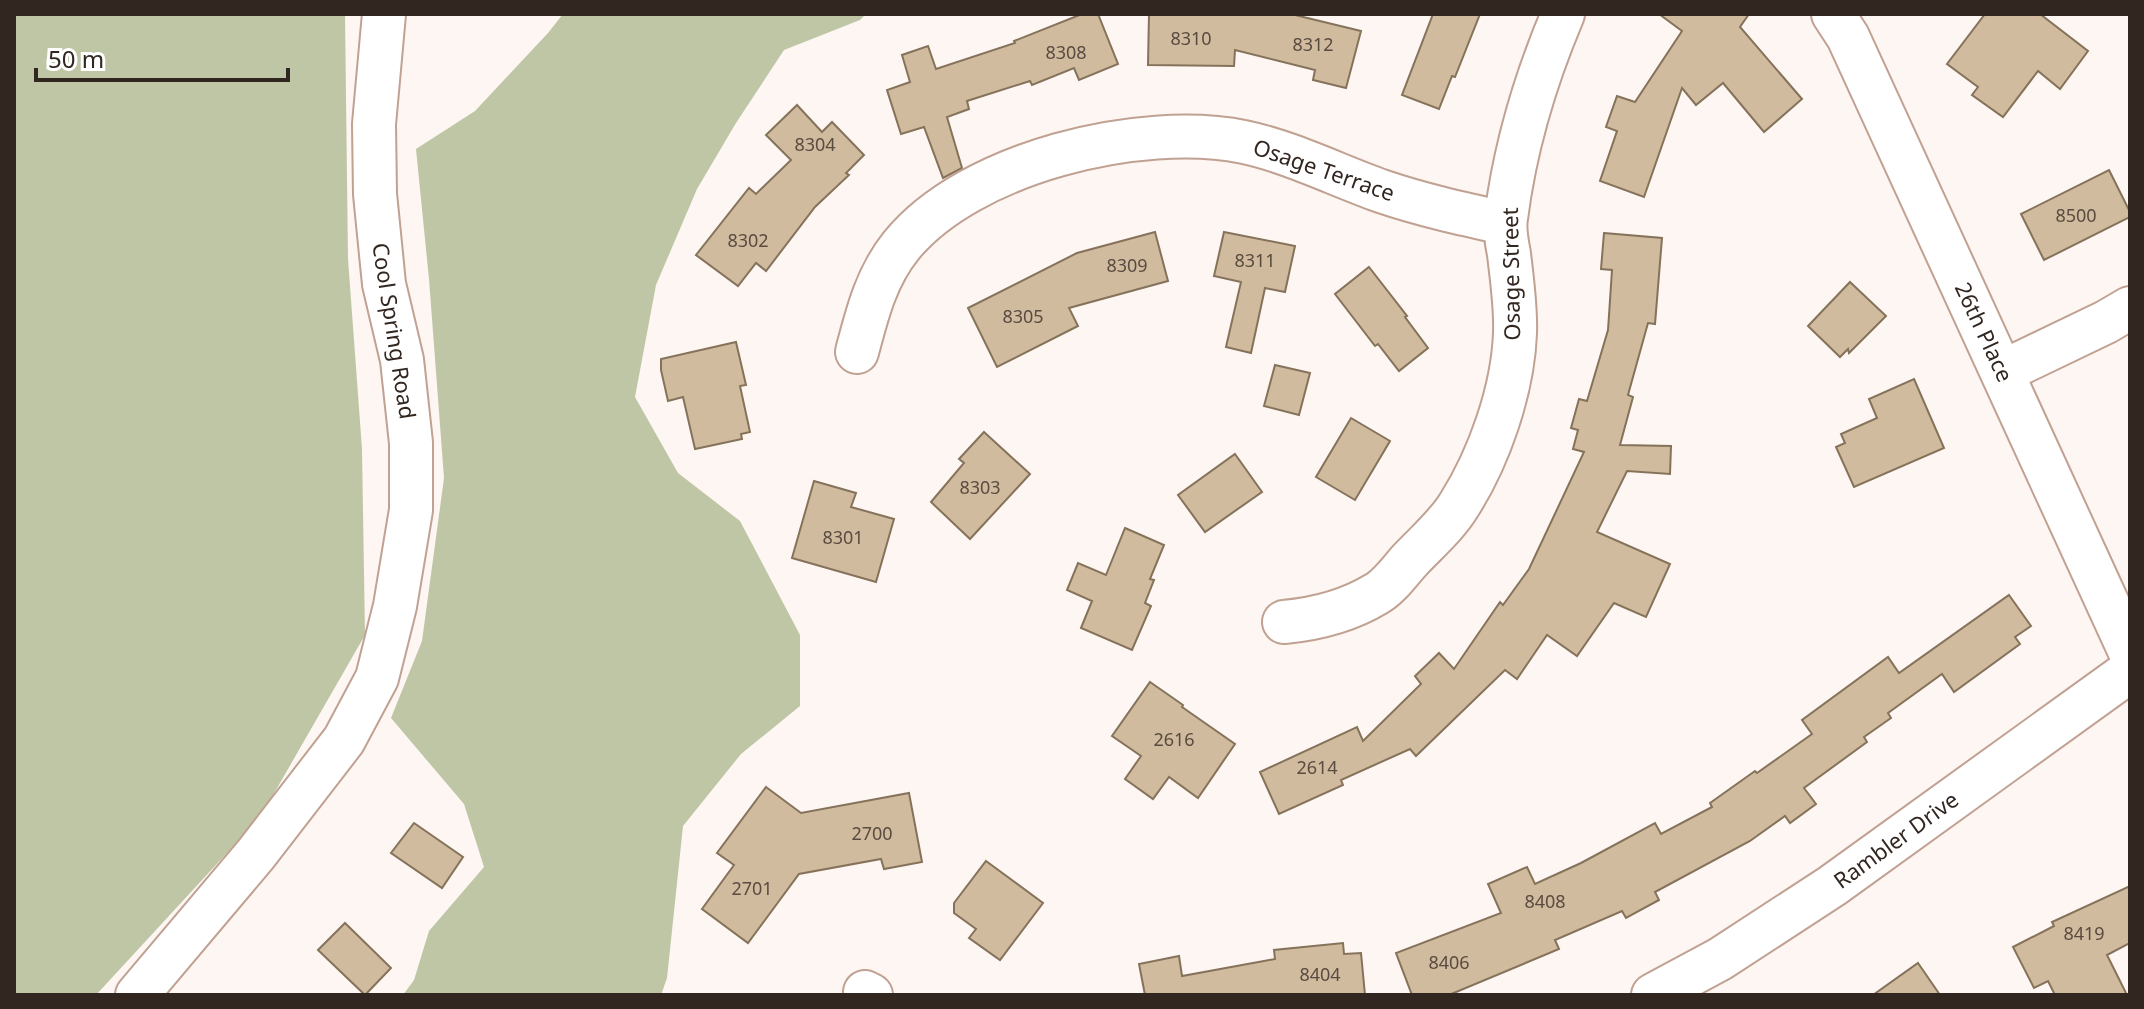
<svg xmlns="http://www.w3.org/2000/svg" width="2144" height="1009" viewBox="0 0 2144 1009" font-family="'Noto Sans',sans-serif">
	<style>
		.forest { fill: #bfc6a5 }
		.building { fill: #d1bb9f; stroke: #85725a; stroke-width: 2 }
		.lines { fill: none; stroke-linecap: round; stroke-linejoin: round }
		.minor-casing { stroke: #c0a192; stroke-width: 46 }
		.minor { stroke: #fff; stroke-width: 42 }
		.labels { text-anchor: middle; stroke-width: 6; stroke-linejoin: round; paint-order: stroke }
		.number-label { font-size: 18px; fill: #5a4b40 }
		.street-label { font-size: 22px; fill: #322620; stroke: #fff }
	</style>
	<rect width="100%" height="100%" fill="#fdf6f2"/>
	<g class="forest">
		<path d="M 14,14 L 345,14 L 348,259 L 362,449 L 365,635 L 261,816 L 96,995 L 14,995 Z"/>
		<path d="M 563,14 L 866,14 L 860,20 L 784,50 L 736,123 L 697,189 L 656,285 L 635,397 L 678,473 L 740,521 L 800,635 L 800,706 L 741,754 L 683,826 L 667,978 L 661,995 L 403,995 L 414,980 L 429,931 L 484,867 L 464,804 L 391,718 L 422,641 L 444,478 L 429,279 L 416,149 L 475,111 L 548,33 Z"/>
	</g>
	<g class="building">
		<path d="M 1082,14 L 1098,14 L 1118,64 L 1079,80 L 1074,68 L 1032,85 L 1030,81 L 967,101 L 969,109 L 947,117 L 962,168 L 943,178 L 924,127 L 901,134 L 887,90 L 910,82 L 902,55 L 928,46 L 936,69 L 1015,43 L 1014,41 Z"/>
		<path d="M 1149,14 L 1291,14 L 1361,31 L 1346,88 L 1313,80 L 1315,70 L 1235,50 L 1234,66 L 1148,65 Z"/>
		<path d="M 1433,14 L 1480,14 L 1455,77 L 1452,76 L 1439,109 L 1402,95 Z"/>
		<path d="M 1659,14 L 1749,14 L 1740,27 L 1802,99 L 1764,132 L 1723,83 L 1696,105 L 1682,88 L 1644,197 L 1600,181 L 1617,131 L 1606,127 L 1617,96 L 1635,102 L 1682,31 Z"/>
		<path d="M 1985,14 L 2040,14 L 2088,51 L 2060,89 L 2038,71 L 2003,117 L 1972,95 L 1978,87 L 1947,64 Z"/>
		<path d="M 797,105 L 822,132 L 832,122 L 864,155 L 846,173 L 849,175 L 815,207 L 766,271 L 756,263 L 738,286 L 696,255 L 749,188 L 756,194 L 791,160 L 766,135 Z"/>
		<path d="M 2109,170 L 2130,212 L 2130,217 L 2044,260 L 2021,214 Z"/>
		<path d="M 1155,232 L 1168,281 L 1069,308 L 1078,326 L 997,367 L 968,308 L 1077,253 Z"/>
		<path d="M 1224,232 L 1295,246 L 1285,292 L 1265,288 L 1251,353 L 1226,347 L 1241,282 L 1214,276 Z"/>
		<path d="M 1604,233 L 1662,238 L 1655,324 L 1648,323 L 1628,395 L 1633,397 L 1620,445 L 1671,446 L 1670,474 L 1627,471 L 1597,532 L 1670,564 L 1646,617 L 1614,603 L 1577,656 L 1547,635 L 1517,679 L 1505,670 L 1416,756 L 1410,749 L 1341,780 L 1343,785 L 1279,814 L 1260,772 L 1357,727 L 1363,741 L 1421,684 L 1415,676 L 1439,653 L 1454,669 L 1500,602 L 1503,605 L 1529,569 L 1584,452 L 1573,449 L 1578,430 L 1571,428 L 1579,399 L 1587,401 L 1608,330 L 1612,270 L 1601,269 Z"/>
		<path d="M 1369,267 L 1407,316 L 1405,317 L 1428,348 L 1399,371 L 1378,344 L 1375,346 L 1335,294 Z"/>
		<path d="M 1850,282 L 1886,316 L 1849,353 L 1848,349 L 1840,357 L 1808,326 Z"/>
		<path d="M 736,342 L 746,385 L 740,386 L 750,432 L 741,434 L 742,439 L 695,449 L 683,397 L 668,401 L 661,370 L 661,359 Z"/>
		<path d="M 1275,365 L 1310,373 L 1299,415 L 1264,406 Z"/>
		<path d="M 1914,379 L 1944,448 L 1854,487 L 1836,447 L 1845,443 L 1841,434 L 1877,418 L 1869,399 Z"/>
		<path d="M 1351,418 L 1390,441 L 1355,500 L 1316,477 Z"/>
		<path d="M 984,432 L 1030,474 L 970,539 L 931,502 L 964,463 L 959,459 Z"/>
		<path d="M 1235,454 L 1262,492 L 1205,532 L 1178,495 Z"/>
		<path d="M 814,481 L 856,493 L 851,507 L 894,519 L 876,582 L 792,558 Z"/>
		<path d="M 1125,528 L 1164,545 L 1150,579 L 1154,580 L 1145,603 L 1151,606 L 1132,650 L 1081,628 L 1092,601 L 1067,590 L 1078,563 L 1106,575 Z"/>
		<path d="M 2009,595 L 2031,626 L 2015,637 L 2020,644 L 1954,692 L 1942,674 L 1888,713 L 1891,718 L 1864,737 L 1867,742 L 1804,788 L 1816,804 L 1790,823 L 1785,816 L 1750,841 L 1655,892 L 1659,900 L 1626,918 L 1622,911 L 1555,940 L 1559,949 L 1449,995 L 1412,995 L 1396,953 L 1501,913 L 1488,884 L 1527,867 L 1535,884 L 1581,863 L 1655,823 L 1661,834 L 1712,807 L 1710,803 L 1755,771 L 1757,773 L 1812,734 L 1802,720 L 1888,657 L 1899,673 Z"/>
		<path d="M 1150,682 L 1183,705 L 1182,707 L 1235,744 L 1198,798 L 1169,777 L 1153,799 L 1125,779 L 1141,756 L 1112,736 Z"/>
		<path d="M 766,787 L 801,813 L 909,793 L 922,862 L 884,869 L 881,859 L 799,874 L 748,943 L 702,909 L 734,865 L 717,853 Z"/>
		<path d="M 414,823 L 463,857 L 442,888 L 391,853 Z"/>
		<path d="M 986,861 L 1043,903 L 1000,960 L 969,938 L 976,929 L 954,913 L 954,903 Z"/>
		<path d="M 2130,886 L 2130,943 L 2107,955 L 2127,995 L 2055,995 L 2048,981 L 2034,988 L 2013,947 L 2054,926 L 2052,922 Z"/>
		<path d="M 345,923 L 391,968 L 365,995 L 318,950 Z"/>
		<path d="M 1343,943 L 1344,954 L 1361,953 L 1365,995 L 1145,995 L 1139,964 L 1179,956 L 1182,976 L 1275,959 L 1274,950 Z"/>
		<path d="M 1918,963 L 1940,995 L 1873,995 Z"/>
	</g>
	<g class="lines">
		<defs>
			<g id="minor">
				<path d="M 1833,14 L 1848,37 L 2130,652"/>
				<path d="M 857,352 C 867,314 876,277 901,246 C 969,162 1141,121 1244,142 C 1291,152 1336,175 1381,191 C 1422,205 1463,214 1505,223"/>
				<path d="M 2002,372 L 2106,322 L 2130,308"/>
				<path d="M 1284,622 C 1316,619 1348,611 1376,594 C 1389,587 1400,571 1410,560 C 1426,543 1447,525 1459,505 C 1489,458 1513,390 1515,333 C 1516,307 1512,280 1509,254 C 1507,243 1504,230 1506,218 C 1515,147 1535,80 1563,14"/>
				<path d="M 865,992 L 871,995"/>
				<path d="M 137,995 L 256,854 L 344,740 L 377,678 L 395,606 L 411,510 L 411,443 L 402,360 L 384,284 L 375,194 L 374,124 L 384,14"/>
				<path d="M 1653,995 L 1720,959 L 1832,886 L 2130,671"/>
			</g>
		</defs>
		<use href="#minor" class="minor-casing"/>
		<use href="#minor" class="minor"/>
	</g>
	<g class="labels">
		<g class="number-label">
			<text x="1191" y="45">8310</text>
			<text x="1313" y="51">8312</text>
			<text x="1066" y="59">8308</text>
			<text x="815" y="151">8304</text>
			<text x="2076" y="222">8500</text>
			<text x="748" y="247">8302</text>
			<text x="1255" y="267">8311</text>
			<text x="1127" y="272">8309</text>
			<text x="1023" y="323">8305</text>
			<text x="980" y="494">8303</text>
			<text x="843" y="544">8301</text>
			<text x="1174" y="746">2616</text>
			<text x="1317" y="774">2614</text>
			<text x="872" y="840">2700</text>
			<text x="752" y="895">2701</text>
			<text x="1545" y="908">8408</text>
			<text x="2084" y="940">8419</text>
			<text x="1449" y="969">8406</text>
			<text x="1320" y="981">8404</text>
		</g>
		<g class="street-label">
			<text transform="translate(1324 170) rotate(19)" y="8">Osage Terrace</text>
			<text transform="translate(1511 274) rotate(-91)" y="8">Osage Street</text>
			<text transform="translate(394 331) rotate(81)" y="8">Cool Spring Road</text>
			<text transform="translate(1984 332) rotate(65)" y="8">26th Place</text>
			<text transform="translate(1896 840) rotate(-36)" y="8">Rambler Drive</text>
		</g>
	</g>
	<rect width="2144" height="1009" fill="none" stroke="#322620" stroke-width="32"/>
	<path d="M36 68v12h252v-12" fill="none" stroke="#322620" stroke-width="4"/>
	<text x="48" y="68" font-size="24" fill="#322620" stroke="#ffffff" stroke-width="6" paint-order="stroke">50 m</text>
</svg>
